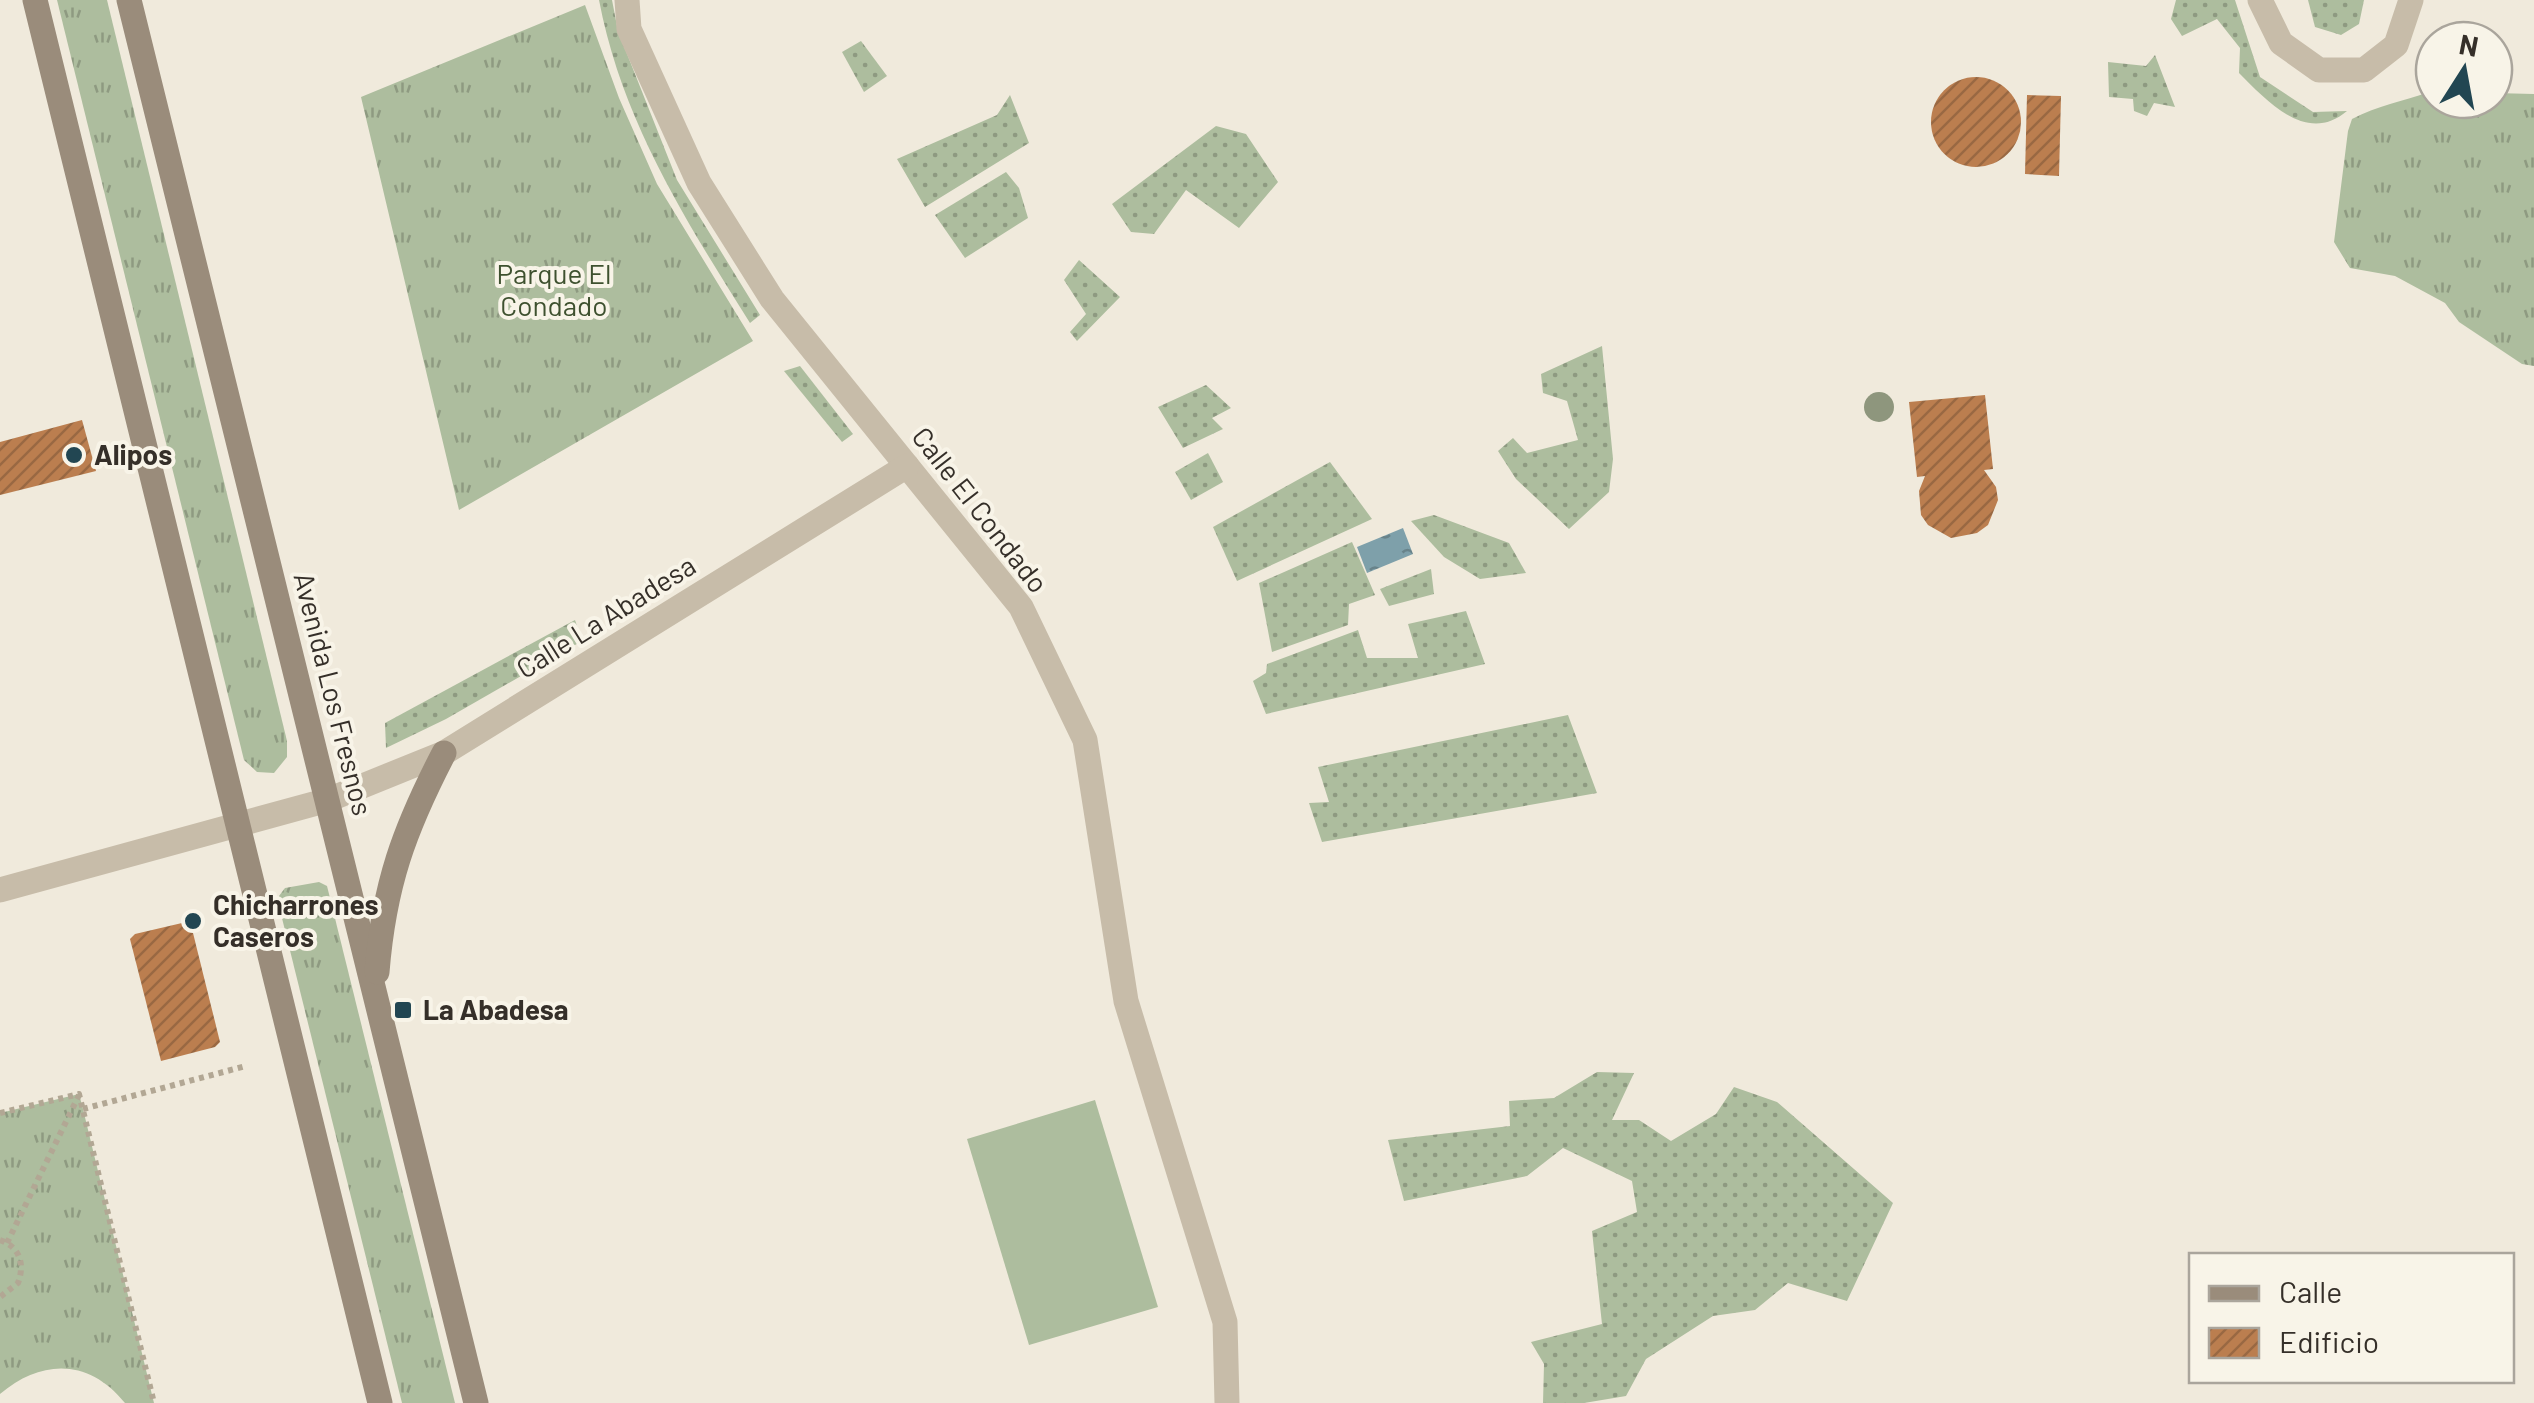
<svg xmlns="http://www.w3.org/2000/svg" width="2534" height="1403" viewBox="0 0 2534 1403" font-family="Barlow,sans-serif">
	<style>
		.grass { fill: url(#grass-tufts) }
		.garden { fill: url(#garden-dots) }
		.pitch { fill: #adbd9e }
		.water { fill: url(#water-ripples) }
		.building { fill: url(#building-hatch) }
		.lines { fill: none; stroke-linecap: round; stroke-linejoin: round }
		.path { stroke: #b2a794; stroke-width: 6; stroke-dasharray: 5 5; stroke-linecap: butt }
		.minor { stroke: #c7bca9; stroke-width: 25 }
		.secondary { stroke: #9a8c7b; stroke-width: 25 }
		.tree { fill: #8e967d }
		.poi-dot { fill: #224652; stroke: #f8f4e8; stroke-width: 4 }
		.labels { text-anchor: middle; stroke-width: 8; stroke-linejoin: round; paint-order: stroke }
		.park-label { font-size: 28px; fill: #3e512f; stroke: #f8f4e8 }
		.poi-label { font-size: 28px; font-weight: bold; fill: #352f29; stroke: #f8f4e8; text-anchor: start }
		.street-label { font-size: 28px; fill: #352f29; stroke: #f8f4e8 }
	</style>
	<defs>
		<pattern id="grass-tufts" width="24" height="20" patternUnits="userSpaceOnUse" patternTransform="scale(2.5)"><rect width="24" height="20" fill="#adbd9e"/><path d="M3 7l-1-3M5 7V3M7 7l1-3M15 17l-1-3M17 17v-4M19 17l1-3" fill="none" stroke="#8e9a81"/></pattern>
		<pattern id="garden-dots" width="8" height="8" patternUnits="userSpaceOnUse" patternTransform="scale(2.5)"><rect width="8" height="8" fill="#adbd9e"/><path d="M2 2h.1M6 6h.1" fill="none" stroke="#8e9a81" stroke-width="1.8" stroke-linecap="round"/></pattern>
		<pattern id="water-ripples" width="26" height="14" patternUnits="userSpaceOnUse" patternTransform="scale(2.5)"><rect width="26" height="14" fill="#7ea0aa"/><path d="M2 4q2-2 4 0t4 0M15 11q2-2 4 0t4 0" fill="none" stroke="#68838a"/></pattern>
		<pattern id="building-hatch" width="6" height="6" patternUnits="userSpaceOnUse" patternTransform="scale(2.5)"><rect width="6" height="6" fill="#bb7e4f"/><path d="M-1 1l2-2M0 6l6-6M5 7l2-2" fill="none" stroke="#996842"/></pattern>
	</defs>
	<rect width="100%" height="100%" fill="#f0eadc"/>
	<g class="grass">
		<path d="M 57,0 L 107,0 L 287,741 L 287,757 L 274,773 L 257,772 L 244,760 Z"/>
		<path d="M 585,5 L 619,98 L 657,184 L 753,341 L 459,510 L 361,97 Z"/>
		<path d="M 2429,92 L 2434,93 L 2434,100 L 2494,100 L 2494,93 L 2534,94 L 2534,366 L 2522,364 L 2459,322 L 2445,303 L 2395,276 L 2350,268 L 2334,242 L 2348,131 L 2352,119 C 2379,105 2401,102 2429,92 Z"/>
		<path d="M 319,882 L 327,886 L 455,1403 L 402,1403 L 279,906 L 279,896 L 285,888 Z"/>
		<path d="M 79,1094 L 83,1109 L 154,1403 L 125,1403 C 90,1359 42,1358 0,1394 L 0,1113 Z"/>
	</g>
	<g class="garden">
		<path d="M 599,0 L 612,0 L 618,31 L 677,180 L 760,315 L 750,323 C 686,221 622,121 599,0 Z"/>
		<path d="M 2176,0 L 2235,0 L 2260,77 L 2313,112 L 2347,111 C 2307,145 2268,102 2239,73 L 2240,48 L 2217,19 L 2182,36 L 2171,19 Z"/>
		<path d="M 2308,0 L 2364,0 L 2359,24 L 2341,35 L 2315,27 Z"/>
		<path d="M 861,41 L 887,76 L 864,92 L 842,52 Z"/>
		<path d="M 2155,55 L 2175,107 L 2154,103 L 2147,116 L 2134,111 L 2133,99 L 2109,97 L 2108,62 L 2146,66 Z"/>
		<path d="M 1010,95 L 1029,143 L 925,207 L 897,159 L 997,115 Z"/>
		<path d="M 1216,126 L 1246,134 L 1278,182 L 1239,228 L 1186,190 L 1154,234 L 1131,232 L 1112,204 Z"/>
		<path d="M 1006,172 L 1019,188 L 1028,218 L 965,258 L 935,215 Z"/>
		<path d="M 1079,260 L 1120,297 L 1077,341 L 1070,332 L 1086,314 L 1064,280 Z"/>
		<path d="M 1602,346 L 1613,459 L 1609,492 L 1569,529 L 1516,479 L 1498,451 L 1513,438 L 1527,453 L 1578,440 L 1567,401 L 1543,393 L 1541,374 Z"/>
		<path d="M 800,366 L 853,434 L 842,442 L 784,371 Z"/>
		<path d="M 1206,385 L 1231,408 L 1212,418 L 1223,429 L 1183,448 L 1158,407 Z"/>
		<path d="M 1208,453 L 1223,482 L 1191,500 L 1175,472 Z"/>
		<path d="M 1330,462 L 1372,519 L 1237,581 L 1213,527 Z"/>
		<path d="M 1434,515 L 1509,543 L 1526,573 L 1480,579 L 1444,557 L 1411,521 Z"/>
		<path d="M 1352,542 L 1375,595 L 1349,604 L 1348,625 L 1272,652 L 1259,583 Z"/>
		<path d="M 1431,569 L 1434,594 L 1389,606 L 1380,589 Z"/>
		<path d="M 1466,611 L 1485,664 L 1266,714 L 1253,681 L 1266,673 L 1267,664 L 1358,630 L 1367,658 L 1418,658 L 1408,624 Z"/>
		<path d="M 575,620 L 582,641 L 446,719 L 386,748 L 385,723 Z"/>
		<path d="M 1568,715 L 1597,793 L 1322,842 L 1309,803 L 1329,802 L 1318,767 Z"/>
		<path d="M 1597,1072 L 1634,1073 L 1612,1120 L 1639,1120 L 1671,1141 L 1716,1114 L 1734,1087 L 1777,1102 L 1893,1203 L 1847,1301 L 1788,1283 L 1755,1310 L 1713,1316 L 1646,1359 L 1626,1396 L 1584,1403 L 1543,1403 L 1544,1364 L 1531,1342 L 1602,1324 L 1592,1231 L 1637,1212 L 1632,1181 L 1563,1148 L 1527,1176 L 1404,1201 L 1388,1140 L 1510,1126 L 1509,1101 L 1554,1098 Z"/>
	</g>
	<path class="pitch" d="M 1095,1100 L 1158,1307 L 1029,1345 L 967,1139 Z"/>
	<path class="water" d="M 1403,528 L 1413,554 L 1367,573 L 1357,547 Z"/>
	<g class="building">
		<circle cx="1976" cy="122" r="45"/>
		<path d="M 2027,95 L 2061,96 L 2059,176 L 2025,174 Z"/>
		<path d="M 1985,395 L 1993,469 L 1984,470 L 1996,487 L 1998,500 L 1988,525 L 1977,533 L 1951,538 L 1928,525 L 1921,515 L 1919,491 L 1925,476 L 1917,477 L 1909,402 Z"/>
		<path d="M 82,420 L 96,471 L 0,495 L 0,442 Z"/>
		<path d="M 182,923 L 192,929 L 220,1042 L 215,1047 L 161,1061 L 130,939 L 135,934 Z"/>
	</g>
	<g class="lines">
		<g class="path">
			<path d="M 83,1109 L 246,1066"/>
			<path d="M 0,1113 L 79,1094 L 154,1403"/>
			<path d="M 0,1240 C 20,1247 25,1264 18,1283 L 0,1297"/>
			<path d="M 7,1243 L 79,1095"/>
		</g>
		<g class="minor">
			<path d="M 627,0 L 629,29 L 699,183 L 772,299 L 1021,607 L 1085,740 L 1126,1001 L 1225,1322 L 1227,1403"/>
			<path d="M 2260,0 L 2281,43 L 2319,70 L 2364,70 L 2396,45 L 2411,0"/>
			<path d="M 0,890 L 328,800 L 444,753 L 907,466"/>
		</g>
		<g class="secondary">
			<path d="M 35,0 L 380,1403"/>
			<path d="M 129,0 L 476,1403"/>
			<path d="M 377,972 C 384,885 404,830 444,753"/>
		</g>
	</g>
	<circle class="tree" cx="1879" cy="407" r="15"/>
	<g class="poi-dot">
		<circle cx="74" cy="455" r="10"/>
		<circle cx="193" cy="921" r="10"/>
		<rect x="393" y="1000" width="20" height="20" rx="5"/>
	</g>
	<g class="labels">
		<g class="park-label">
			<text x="554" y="284">Parque El<tspan x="554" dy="32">Condado</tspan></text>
		</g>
		<g class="poi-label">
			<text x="94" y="465">Alipos</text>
			<text x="213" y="915">Chicharrones<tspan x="213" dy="32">Caseros</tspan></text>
			<text x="423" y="1020">La Abadesa</text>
		</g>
		<g class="street-label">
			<text transform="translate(980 510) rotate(52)" y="10">Calle El Condado</text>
			<text transform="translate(606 617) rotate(-32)" y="10">Calle La Abadesa</text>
			<text transform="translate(333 694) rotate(76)" y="10">Avenida Los Fresnos</text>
		</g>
	</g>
	<rect x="2189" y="1253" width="325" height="130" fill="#f8f4e8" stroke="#aaa59c" stroke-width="2.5"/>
	<rect x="2209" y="1286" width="50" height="15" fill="#9a8c7b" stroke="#aaa59c" stroke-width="2.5"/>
	<text x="2279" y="1303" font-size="30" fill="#352f29">Calle</text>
	<rect x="2209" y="1328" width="50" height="30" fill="url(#building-hatch)" stroke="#aaa59c" stroke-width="2.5"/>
	<text x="2279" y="1353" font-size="30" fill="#352f29">Edificio</text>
	<g transform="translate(2464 70) rotate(11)"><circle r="48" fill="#f8f4e8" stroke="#aaa59c" stroke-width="2.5"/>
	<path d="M0-8L18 38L0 25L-18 38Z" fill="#224652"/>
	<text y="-15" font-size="28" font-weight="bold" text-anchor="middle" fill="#352f29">N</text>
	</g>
</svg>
